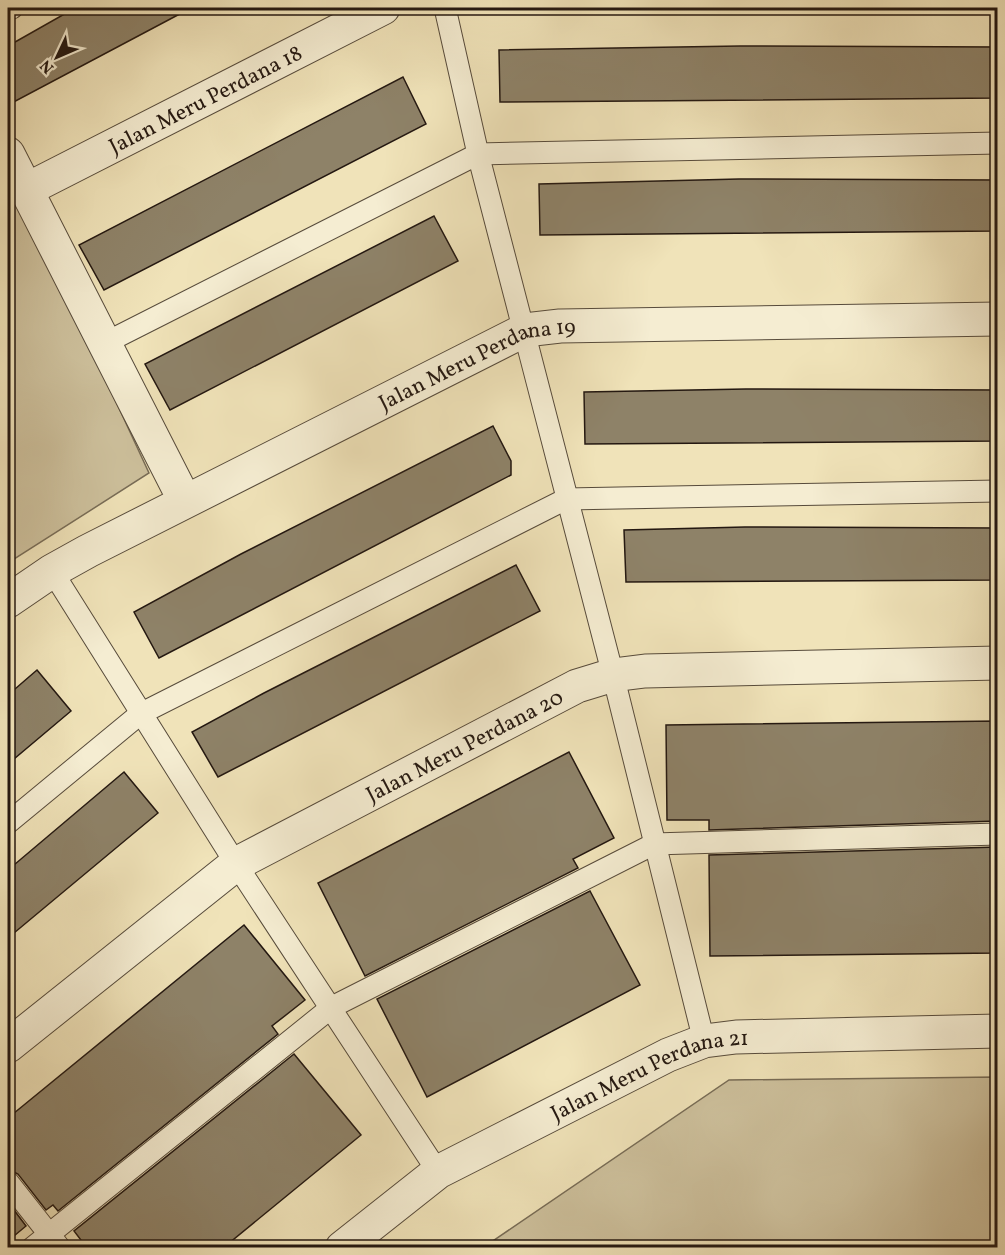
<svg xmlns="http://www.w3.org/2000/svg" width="1005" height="1255" viewBox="0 0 1005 1255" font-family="Vollkorn,serif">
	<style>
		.green { fill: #cdc09c; stroke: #786c56; stroke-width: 1.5 }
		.building { fill: #8e8268; stroke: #241811; stroke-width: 1.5 }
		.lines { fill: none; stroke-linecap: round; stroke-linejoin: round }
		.lane-casing { stroke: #574b3b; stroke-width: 23 }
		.street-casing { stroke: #574b3b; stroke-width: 35 }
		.lane { stroke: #f5edd2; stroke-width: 21 }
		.street { stroke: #f5edd2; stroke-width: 33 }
		.labels { text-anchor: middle; stroke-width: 4.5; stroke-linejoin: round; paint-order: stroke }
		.street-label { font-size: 22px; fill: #241811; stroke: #f5edd2 }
	</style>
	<rect width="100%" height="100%" fill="#f0e3b9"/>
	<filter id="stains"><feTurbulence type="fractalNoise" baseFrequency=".00333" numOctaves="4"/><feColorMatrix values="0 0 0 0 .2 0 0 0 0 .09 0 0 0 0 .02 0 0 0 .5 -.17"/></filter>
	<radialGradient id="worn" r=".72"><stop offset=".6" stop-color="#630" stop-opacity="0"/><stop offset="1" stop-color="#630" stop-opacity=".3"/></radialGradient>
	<g class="green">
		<path d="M 8,168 L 149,473 L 8,563 Z"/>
		<path d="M 997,1077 L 997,1247 L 484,1247 L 729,1080 Z"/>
	</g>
	<g class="building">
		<path d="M 75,8 L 191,8 L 8,105 L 8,46 Z"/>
		<path d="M 740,46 L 998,47 L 998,98 L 500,102 L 499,50 Z"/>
		<path d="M 403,77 L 426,124 L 104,290 L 79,245 Z"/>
		<path d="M 739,179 L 998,180 L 998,231 L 540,235 L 539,184 Z"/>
		<path d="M 434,216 L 458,261 L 170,410 L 145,364 Z"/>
		<path d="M 746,389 L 998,390 L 998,441 L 585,444 L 584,392 Z"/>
		<path d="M 493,426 L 511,461 L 511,475 L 159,658 L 134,612 L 241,554 Z"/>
		<path d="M 745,527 L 998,528 L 998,580 L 626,582 L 624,530 Z"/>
		<path d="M 516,565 L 540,611 L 218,777 L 192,732 L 264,693 Z"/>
		<path d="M 37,670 L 71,711 L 8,764 L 8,695 Z"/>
		<path d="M 998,721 L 998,821 L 709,830 L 709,820 L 667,820 L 666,725 Z"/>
		<path d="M 569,752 L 614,838 L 573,859 L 578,868 L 365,976 L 318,883 Z"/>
		<path d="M 124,772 L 158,813 L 8,938 L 8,870 Z"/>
		<path d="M 998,847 L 998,953 L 710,956 L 709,855 Z"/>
		<path d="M 590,891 L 640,985 L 427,1097 L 377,999 Z"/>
		<path d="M 244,925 L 305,1000 L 272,1026 L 278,1034 L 58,1211 L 53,1205 L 46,1210 L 18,1174 L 8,1169 L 8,1118 Z"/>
		<path d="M 294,1054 L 361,1135 L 223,1248 L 87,1248 L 74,1231 Z"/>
		<path d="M 8,1202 L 26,1226 L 8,1241 Z"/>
	</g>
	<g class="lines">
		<defs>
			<g id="lane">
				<path d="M 445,8 L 478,154 L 613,675 L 704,1041"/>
				<path d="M 8,10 L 12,8"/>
				<path d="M 105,343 L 478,154 L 998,143"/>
				<path d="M 52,571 L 236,864 L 438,1172"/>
				<path d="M 8,823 L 140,714 L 566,499 L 998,491"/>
				<path d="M 8,1182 L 60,1248"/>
				<path d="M 32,1248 L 332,1007 L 654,844 L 998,834"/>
			</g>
			<g id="street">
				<path d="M 8,154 L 185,501"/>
				<path id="s1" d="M 26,190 L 383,8"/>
				<path id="s2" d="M 8,601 L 52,571 L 88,551 L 525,330 L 560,326 L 998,319"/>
				<path id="s3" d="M 8,1046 L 236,864 L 577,686 L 613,675 L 645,671 L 998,663"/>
				<path id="s4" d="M 342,1248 L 438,1172 L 668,1055 L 704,1041 L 736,1037 L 998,1031"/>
			</g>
		</defs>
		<use href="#lane" class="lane-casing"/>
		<use href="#street" class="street-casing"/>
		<use href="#lane" class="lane"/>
		<use href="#street" class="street"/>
	</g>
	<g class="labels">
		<g class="street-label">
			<text dy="8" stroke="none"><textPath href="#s1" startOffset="201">Jalan Meru Perdana 18</textPath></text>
			<text dy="8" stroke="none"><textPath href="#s2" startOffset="528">Jalan Meru Perdana 19</textPath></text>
			<text dy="8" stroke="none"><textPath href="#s3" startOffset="549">Jalan Meru Perdana 20</textPath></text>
			<text dy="8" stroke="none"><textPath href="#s4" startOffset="357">Jalan Meru Perdana 21</textPath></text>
		</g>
	</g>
	<rect width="1005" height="1255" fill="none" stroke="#f0e3b9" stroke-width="30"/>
	<rect x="9" y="9" width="987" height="1237" fill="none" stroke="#241811" stroke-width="3"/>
	<rect x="15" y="15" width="975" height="1225" fill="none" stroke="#241811" stroke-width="1.5"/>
	<g transform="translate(57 57) rotate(226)" stroke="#f5edd2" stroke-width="4.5" paint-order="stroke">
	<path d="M0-4.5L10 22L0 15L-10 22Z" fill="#241811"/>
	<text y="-9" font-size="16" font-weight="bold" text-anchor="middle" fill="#241811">N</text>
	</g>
	<rect width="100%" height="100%" filter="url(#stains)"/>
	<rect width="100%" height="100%" fill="url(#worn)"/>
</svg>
